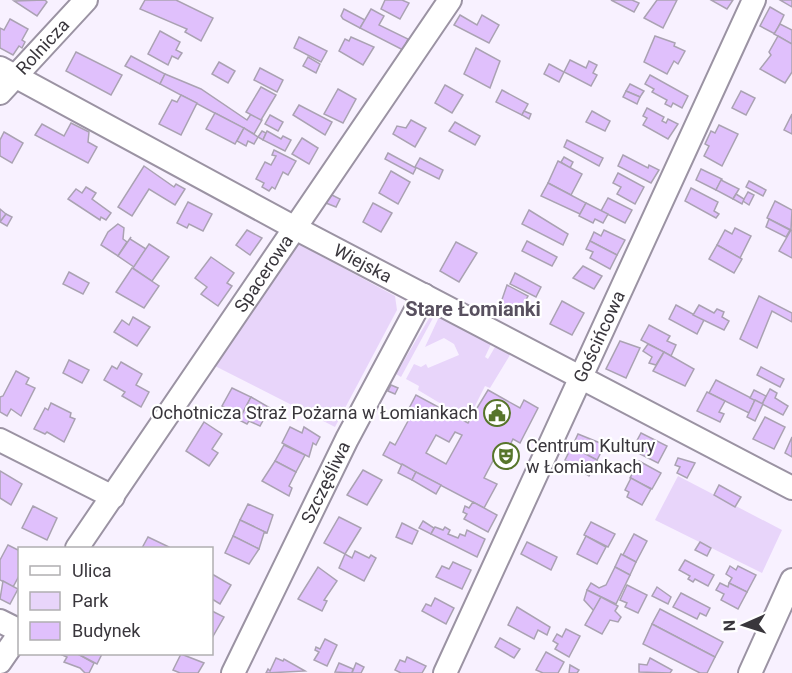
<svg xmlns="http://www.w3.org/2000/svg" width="792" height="673" viewBox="0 0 792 673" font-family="Roboto,sans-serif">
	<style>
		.green { fill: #e8d5fa }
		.building { fill: #e0c0fc; stroke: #aaa2b2; stroke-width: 1.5; fill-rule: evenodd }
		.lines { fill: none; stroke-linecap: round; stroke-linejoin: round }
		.minor-casing { stroke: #9b93a3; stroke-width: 26 }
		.minor { stroke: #fff; stroke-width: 22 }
		.labels { text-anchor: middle; stroke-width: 4.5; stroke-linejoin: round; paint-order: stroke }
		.street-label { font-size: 18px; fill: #39363c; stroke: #fff }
		.poi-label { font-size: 18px; fill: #39363c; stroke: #fff; text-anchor: end }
		.neighbourhood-label { font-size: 20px; font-weight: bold; fill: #58505f; stroke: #fff }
	</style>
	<rect width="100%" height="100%" fill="#f8f1ff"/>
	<g class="green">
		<path d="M 297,243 L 395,296 L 397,310 L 335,427 L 215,366 Z"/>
		<path d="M 431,315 L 434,316 L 401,377 L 396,374 Z"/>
		<path d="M 439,317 L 491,344 L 485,357 L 488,359 L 495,347 L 510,355 L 490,388 L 485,386 L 468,420 L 418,390 L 419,386 L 406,379 L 414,364 L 421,367 L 426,364 L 428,368 L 459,355 L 454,344 L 444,338 L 425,347 Z"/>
		<path d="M 678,476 L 782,530 L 762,573 L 655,520 Z"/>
	</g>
	<g class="building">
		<path d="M 45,0 L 47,2 L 37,16 L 14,1 Z"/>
		<path d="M 145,0 L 176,0 L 213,18 L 201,41 L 185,32 L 187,29 L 140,9 Z"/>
		<path d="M 385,0 L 402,0 L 409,3 L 400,19 L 381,9 Z"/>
		<path d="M 611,0 L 632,0 L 639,3 L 634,12 Z"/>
		<path d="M 657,0 L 677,0 L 663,28 L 644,18 Z"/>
		<path d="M 711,0 L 733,0 L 727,9 Z"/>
		<path d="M 780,0 L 792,0 L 792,7 Z"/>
		<path d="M 770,7 L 784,15 L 775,34 L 760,26 Z"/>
		<path d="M 344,9 L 365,20 L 360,28 L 343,19 L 341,16 Z"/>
		<path d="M 371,9 L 384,16 L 379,25 L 408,39 L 403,50 L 360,28 Z"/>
		<path d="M 460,15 L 477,25 L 482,15 L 499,25 L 489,43 L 454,25 Z"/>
		<path d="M 10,19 L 28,29 L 22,40 L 25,42 L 22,48 L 19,46 L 13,55 L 0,48 L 0,28 L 4,30 Z"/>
		<path d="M 780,24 L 792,30 L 792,44 L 774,34 Z"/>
		<path d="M 160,31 L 180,42 L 176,50 L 182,53 L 178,59 L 172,56 L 168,65 L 148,54 Z"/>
		<path d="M 655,36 L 675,43 L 674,46 L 685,51 L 678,64 L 674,61 L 667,74 L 644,62 Z"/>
		<path d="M 778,36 L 792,44 L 792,72 L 785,83 L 760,69 L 771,55 L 769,52 Z"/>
		<path d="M 299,37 L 327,51 L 321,62 L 294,48 Z"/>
		<path d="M 351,37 L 374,47 L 363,65 L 339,51 L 345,39 L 349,41 Z"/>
		<path d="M 476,48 L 500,61 L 490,88 L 464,74 Z"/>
		<path d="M 76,52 L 122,75 L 111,95 L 66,71 Z"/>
		<path d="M 131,56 L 165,74 L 160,84 L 125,66 Z"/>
		<path d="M 308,57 L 320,64 L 316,73 L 303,66 Z"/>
		<path d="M 570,60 L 586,68 L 589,61 L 597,65 L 593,73 L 597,75 L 591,86 L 564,72 Z"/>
		<path d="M 219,62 L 235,71 L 228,83 L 212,74 Z"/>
		<path d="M 549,64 L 564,72 L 559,82 L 544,74 Z"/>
		<path d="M 260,68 L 283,80 L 277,92 L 254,80 Z"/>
		<path d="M 165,74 L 201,89 L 247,120 L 251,114 L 262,120 L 254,134 L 160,84 Z"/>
		<path d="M 650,75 L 688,96 L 682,108 L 673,103 L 671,107 L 665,104 L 667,100 L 652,92 L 654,89 L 645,84 Z"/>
		<path d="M 630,84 L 644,91 L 640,97 L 626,91 Z"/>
		<path d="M 445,85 L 463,95 L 452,113 L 435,103 Z"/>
		<path d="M 261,87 L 276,95 L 261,120 L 246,112 Z"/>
		<path d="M 338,89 L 356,99 L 343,123 L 324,114 Z"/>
		<path d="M 502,90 L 528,104 L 522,115 L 496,102 Z"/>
		<path d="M 626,91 L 640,97 L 637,104 L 623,97 Z"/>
		<path d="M 741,91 L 755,98 L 746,115 L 732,108 Z"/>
		<path d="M 181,95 L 197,103 L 181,135 L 159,124 L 172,100 L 177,102 Z"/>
		<path d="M 299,105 L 332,122 L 325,135 L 293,115 Z"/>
		<path d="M 647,108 L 664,117 L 662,121 L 666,123 L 668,119 L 678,124 L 668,139 L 643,125 L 647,118 L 643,116 Z"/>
		<path d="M 524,111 L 531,114 L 529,119 L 522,115 Z"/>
		<path d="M 592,111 L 610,121 L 605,131 L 586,122 Z"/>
		<path d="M 215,113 L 244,128 L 235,144 L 206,129 Z"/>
		<path d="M 792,114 L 792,134 L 784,130 Z"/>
		<path d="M 270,115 L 283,122 L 278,131 L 265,124 Z"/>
		<path d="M 411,120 L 426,128 L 415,147 L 393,134 L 397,126 L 406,128 Z"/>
		<path d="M 455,122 L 480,136 L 475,145 L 449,131 Z"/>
		<path d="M 71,123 L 89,132 L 88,142 L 97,147 L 88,163 L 35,135 L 42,124 L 64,136 Z"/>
		<path d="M 719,125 L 738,134 L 722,166 L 704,156 L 709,146 L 705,144 L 711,131 L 715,133 Z"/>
		<path d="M 244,128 L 258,137 L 254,144 L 248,141 L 246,146 L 237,141 Z"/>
		<path d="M 262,131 L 266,133 L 263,140 L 258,137 Z"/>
		<path d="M 267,131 L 281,139 L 283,136 L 291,140 L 285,151 L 263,140 Z"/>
		<path d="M 4,132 L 23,143 L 12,163 L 0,156 L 0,140 Z"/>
		<path d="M 302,138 L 318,148 L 309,164 L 292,154 Z"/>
		<path d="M 567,140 L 603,158 L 599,166 L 564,147 Z"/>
		<path d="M 274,150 L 296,161 L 288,175 L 283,172 L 275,189 L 272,187 L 269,191 L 262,187 L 264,183 L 256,179 L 265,162 L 271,165 L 276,156 L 272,155 Z"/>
		<path d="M 388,153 L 416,168 L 413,174 L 385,159 Z"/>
		<path d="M 623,155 L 648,168 L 649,165 L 659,170 L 651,183 L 618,166 Z"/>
		<path d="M 564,157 L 573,162 L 570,168 L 561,162 Z"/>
		<path d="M 420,158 L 443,170 L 439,179 L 415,167 Z"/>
		<path d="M 558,161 L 582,174 L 571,195 L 548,183 Z"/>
		<path d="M 144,166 L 174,187 L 176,184 L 185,189 L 175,205 L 149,189 L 132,216 L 118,207 Z"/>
		<path d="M 701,169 L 722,179 L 716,190 L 696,180 Z"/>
		<path d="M 391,171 L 410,182 L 398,204 L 379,193 Z"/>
		<path d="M 618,173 L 644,187 L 635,204 L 617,194 L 621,187 L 613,183 Z"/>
		<path d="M 721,180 L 739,189 L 733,199 L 716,190 Z"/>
		<path d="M 749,181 L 766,190 L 763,196 L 746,187 Z"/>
		<path d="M 548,183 L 586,203 L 580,214 L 541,196 Z"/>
		<path d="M 86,187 L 96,193 L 92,199 L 111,213 L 106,220 L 101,217 L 100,220 L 68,199 L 76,189 L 82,193 Z"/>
		<path d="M 691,188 L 718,202 L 714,211 L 719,214 L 716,218 L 685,201 Z"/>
		<path d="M 748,192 L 754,195 L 749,205 L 743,201 Z"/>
		<path d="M 330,194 L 340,199 L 336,207 L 326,203 Z"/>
		<path d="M 736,194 L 744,199 L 742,204 L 733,199 Z"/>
		<path d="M 608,198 L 632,210 L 625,223 L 601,211 Z"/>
		<path d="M 775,201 L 792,210 L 791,230 L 767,218 Z"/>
		<path d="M 188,202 L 212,214 L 203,231 L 189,224 L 187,228 L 177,223 Z"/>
		<path d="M 373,203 L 392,213 L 381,232 L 363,222 Z"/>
		<path d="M 586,203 L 608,214 L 603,223 L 595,219 L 593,223 L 579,216 Z"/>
		<path d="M 0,209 L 6,214 L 0,222 Z"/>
		<path d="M 529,210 L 568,234 L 563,245 L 522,224 Z"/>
		<path d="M 6,214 L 12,217 L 7,226 L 0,222 Z"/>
		<path d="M 769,219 L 790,230 L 786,237 L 766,227 Z"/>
		<path d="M 118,224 L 124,228 L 123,239 L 127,242 L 118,256 L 101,245 L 108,232 Z"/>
		<path d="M 735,228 L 751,236 L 740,258 L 717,245 L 725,230 L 732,234 Z"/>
		<path d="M 247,230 L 262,238 L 250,255 L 236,245 Z"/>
		<path d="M 604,230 L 625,240 L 617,255 L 590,241 L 594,232 L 601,236 Z"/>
		<path d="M 791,230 L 792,231 L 792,258 L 779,251 Z"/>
		<path d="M 131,237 L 130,239 L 146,249 L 134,267 L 118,256 Z"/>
		<path d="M 527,241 L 557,257 L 552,266 L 522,251 Z"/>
		<path d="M 590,241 L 617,255 L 610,269 L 590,258 L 593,252 L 586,249 Z"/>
		<path d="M 456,242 L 477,253 L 459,282 L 440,271 Z"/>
		<path d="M 149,244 L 169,257 L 152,281 L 133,268 Z"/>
		<path d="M 717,245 L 742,259 L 734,273 L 709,259 Z"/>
		<path d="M 211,257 L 234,273 L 227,283 L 232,286 L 218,306 L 201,294 L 207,287 L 195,278 Z"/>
		<path d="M 583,266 L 602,276 L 594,289 L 573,278 Z"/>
		<path d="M 132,268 L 159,286 L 144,308 L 116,292 Z"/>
		<path d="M 69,272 L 89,283 L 83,294 L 63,284 Z"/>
		<path d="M 515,273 L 541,287 L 536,297 L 510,284 Z"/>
		<path d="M 507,285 L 528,296 L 521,309 L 518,308 L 513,315 L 499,308 Z"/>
		<path d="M 759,296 L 792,313 L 792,322 L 772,311 L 757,348 L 740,339 Z"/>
		<path d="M 562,301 L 584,313 L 572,335 L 550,324 Z"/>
		<path d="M 676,305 L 704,320 L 697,334 L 669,319 Z"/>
		<path d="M 699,305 L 714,313 L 717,309 L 724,312 L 722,317 L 729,321 L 724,330 L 693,315 Z"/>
		<path d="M 133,317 L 150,327 L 137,346 L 114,332 L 122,320 L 129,325 Z"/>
		<path d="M 649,325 L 670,336 L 667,341 L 676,345 L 671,356 L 641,340 Z"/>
		<path d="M 620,341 L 640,348 L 626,378 L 606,369 Z"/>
		<path d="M 648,344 L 664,352 L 656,365 L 649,363 L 652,357 L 643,351 Z"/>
		<path d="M 664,352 L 694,369 L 685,386 L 653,371 Z"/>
		<path d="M 69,360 L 89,370 L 82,383 L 63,373 Z"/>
		<path d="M 121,362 L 142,374 L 136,385 L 149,392 L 141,407 L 122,396 L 125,392 L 104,380 L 112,366 L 117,369 Z"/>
		<path d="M 761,367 L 784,379 L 780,387 L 757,375 Z"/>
		<path d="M 16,371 L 29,378 L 26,384 L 35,388 L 21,416 L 11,409 L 7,416 L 0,412 L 0,397 L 3,396 Z"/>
		<path d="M 716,380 L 755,400 L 749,413 L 709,393 Z"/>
		<path d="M 391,385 L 398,388 L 395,394 L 388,391 Z"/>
		<path d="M 232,388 L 251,397 L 239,420 L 231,415 L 233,412 L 222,406 Z"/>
		<path d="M 770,389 L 777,393 L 775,398 L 788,406 L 783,415 L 762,404 Z"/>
		<path d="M 488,390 L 520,408 L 524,400 L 538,408 L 520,443 L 513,439 L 509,447 L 515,451 L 508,464 L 495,457 L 484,478 L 497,484 L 484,508 L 383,455 L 390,442 L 395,445 L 408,421 L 404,418 L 416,395 L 468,423 ZM 455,432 L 462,435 L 446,464 L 426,453 L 436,435 L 449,442 Z"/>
		<path d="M 754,390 L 766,396 L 762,404 L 750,398 Z"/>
		<path d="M 707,392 L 725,401 L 719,412 L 724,414 L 720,422 L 697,411 Z"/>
		<path d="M 251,397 L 270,408 L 260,426 L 249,421 L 247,424 L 239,420 Z"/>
		<path d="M 755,400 L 763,404 L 755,421 L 747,417 Z"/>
		<path d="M 51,403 L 71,413 L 70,417 L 75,419 L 64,442 L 47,432 L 45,434 L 34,429 L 45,408 L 48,410 Z"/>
		<path d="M 765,417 L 785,427 L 774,449 L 753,439 Z"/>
		<path d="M 204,422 L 222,434 L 212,449 L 218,453 L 209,466 L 186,451 Z"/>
		<path d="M 290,427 L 302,433 L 304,427 L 320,437 L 316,445 L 313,443 L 309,457 L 282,443 Z"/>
		<path d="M 641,433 L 667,446 L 658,463 L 632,450 Z"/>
		<path d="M 578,434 L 605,445 L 597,460 L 572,447 Z"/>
		<path d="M 792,437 L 792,457 L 785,453 Z"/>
		<path d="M 561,441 L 597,460 L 589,476 L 565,460 L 568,454 L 557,448 Z"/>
		<path d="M 284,445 L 305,455 L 296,472 L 275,461 Z"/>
		<path d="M 678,458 L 695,463 L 687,478 L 677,473 L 680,467 L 675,465 Z"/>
		<path d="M 275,461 L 296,472 L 289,486 L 292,488 L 289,496 L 262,481 Z"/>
		<path d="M 639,461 L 661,473 L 652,489 L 630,478 Z"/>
		<path d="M 402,464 L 416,472 L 412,480 L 398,473 Z"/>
		<path d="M 363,470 L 382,480 L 367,505 L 347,495 Z"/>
		<path d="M 0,471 L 22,484 L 11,505 L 0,498 Z"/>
		<path d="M 416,472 L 441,485 L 436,494 L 412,480 Z"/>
		<path d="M 631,478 L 651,489 L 642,505 L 627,497 L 629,492 L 625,490 Z"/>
		<path d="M 719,485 L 741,497 L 735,507 L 714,495 Z"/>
		<path d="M 473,502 L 497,515 L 488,532 L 464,519 L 467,514 L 463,512 L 465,506 L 469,508 Z"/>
		<path d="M 248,504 L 273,515 L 267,533 L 240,520 Z"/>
		<path d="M 33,506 L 57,518 L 47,540 L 22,528 Z"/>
		<path d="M 339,517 L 361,528 L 345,554 L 324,543 Z"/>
		<path d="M 240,520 L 267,533 L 264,533 L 259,549 L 233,536 Z"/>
		<path d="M 423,521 L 434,528 L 431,534 L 419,528 Z"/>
		<path d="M 591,522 L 615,534 L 608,547 L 584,535 Z"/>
		<path d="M 402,523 L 418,531 L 412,544 L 396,537 Z"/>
		<path d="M 435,527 L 443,530 L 445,527 L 450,530 L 448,534 L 458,538 L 460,534 L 465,536 L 467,530 L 485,539 L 477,557 L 431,534 Z"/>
		<path d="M 634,534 L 647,541 L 636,562 L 623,555 Z"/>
		<path d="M 233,536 L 259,549 L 249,564 L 225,553 Z"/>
		<path d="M 586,536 L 606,547 L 597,564 L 577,554 Z"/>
		<path d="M 148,537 L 169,547 L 169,548 L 142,548 Z"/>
		<path d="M 527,542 L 557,557 L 551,570 L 521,554 Z"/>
		<path d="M 700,542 L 711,548 L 707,556 L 695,550 Z"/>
		<path d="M 8,545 L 20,551 L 20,574 L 13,587 L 0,580 L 0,560 Z"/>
		<path d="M 355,551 L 369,558 L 371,555 L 376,558 L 364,581 L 339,568 L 345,554 L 352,558 Z"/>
		<path d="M 621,554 L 636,562 L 630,575 L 615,567 Z"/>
		<path d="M 685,560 L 714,575 L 708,586 L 695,579 L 693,582 L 688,579 L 690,576 L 679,570 Z"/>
		<path d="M 453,562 L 471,570 L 462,589 L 436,577 L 442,566 L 449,569 Z"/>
		<path d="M 730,566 L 736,570 L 738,566 L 756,575 L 747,592 L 729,583 L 732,578 L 726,574 Z"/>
		<path d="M 318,567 L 337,581 L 324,600 L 327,601 L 322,611 L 298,599 Z"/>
		<path d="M 615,567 L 630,575 L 616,604 L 587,590 L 591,583 L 599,588 L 606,585 Z"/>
		<path d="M 212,574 L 231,585 L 220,604 L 212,599 Z"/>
		<path d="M 3,581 L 18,589 L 10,604 L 0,599 Z"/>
		<path d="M 720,583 L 728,587 L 729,583 L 747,592 L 738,609 L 721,600 L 724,594 L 716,590 Z"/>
		<path d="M 627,585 L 647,595 L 638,613 L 625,607 L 627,603 L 620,600 Z"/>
		<path d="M 657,587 L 671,597 L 668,604 L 652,596 Z"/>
		<path d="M 587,590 L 601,597 L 594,611 L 584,600 Z"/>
		<path d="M 681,593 L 710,608 L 706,616 L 700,613 L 697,619 L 673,607 Z"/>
		<path d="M 601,597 L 618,606 L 615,611 L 621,617 L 618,622 L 610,620 L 602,634 L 585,625 Z"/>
		<path d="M 435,598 L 454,608 L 446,624 L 422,611 L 426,604 L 431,606 Z"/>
		<path d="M 517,607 L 550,627 L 547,635 L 538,630 L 534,639 L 508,625 Z"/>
		<path d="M 660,609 L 723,642 L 715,657 L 652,624 Z"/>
		<path d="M 212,611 L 224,617 L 212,638 Z"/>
		<path d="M 652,624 L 715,657 L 707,673 L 700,673 L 643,644 Z"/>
		<path d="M 566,629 L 580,636 L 569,657 L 555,649 L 558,644 L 553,641 L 557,634 L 562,637 Z"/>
		<path d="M 500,638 L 520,649 L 514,658 L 495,647 Z"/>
		<path d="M 325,639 L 337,645 L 327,666 L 314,660 L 319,652 L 315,650 L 316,647 L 320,649 Z"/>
		<path d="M 546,652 L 564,662 L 558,673 L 543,673 L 536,670 Z"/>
		<path d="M 60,654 L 78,654 L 94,663 L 89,673 L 85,673 L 80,668 L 64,662 L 67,657 Z"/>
		<path d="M 78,654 L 102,654 L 97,664 Z"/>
		<path d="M 181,654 L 204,663 L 198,673 L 180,673 L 173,670 Z"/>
		<path d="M 407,657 L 426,666 L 422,673 L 401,673 L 395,670 L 400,660 L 405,662 Z"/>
		<path d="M 276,658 L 283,661 L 284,659 L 305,671 L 266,673 L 268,669 L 270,671 Z"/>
		<path d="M 650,658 L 672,670 L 670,673 L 639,672 L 639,664 L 647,665 Z"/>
		<path d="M 339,663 L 353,669 L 352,673 L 335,672 Z"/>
		<path d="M 356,663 L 364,667 L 361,673 L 352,673 Z"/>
		<path d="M 570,665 L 579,670 L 577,673 L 569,673 Z"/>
	</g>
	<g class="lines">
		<defs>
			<g id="minor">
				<path id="s1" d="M 0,68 L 295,228 L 792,488"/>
				<path id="s2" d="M 0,93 L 86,0"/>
				<path d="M 0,440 L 113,497"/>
				<path id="s3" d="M 77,548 L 450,0"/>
				<path d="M 0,621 L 20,631"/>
				<path d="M 0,662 L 20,633"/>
				<path id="s4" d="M 233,673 L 347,439 L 424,295"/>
				<path id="s5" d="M 445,673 L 754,0"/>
				<path d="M 750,673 L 792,580"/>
			</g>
		</defs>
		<use href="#minor" class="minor-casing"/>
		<use href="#minor" class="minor"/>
	</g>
	<defs>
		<symbol id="civic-ring" viewBox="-11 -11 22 22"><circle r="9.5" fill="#fff" stroke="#57752b" stroke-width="1.5"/><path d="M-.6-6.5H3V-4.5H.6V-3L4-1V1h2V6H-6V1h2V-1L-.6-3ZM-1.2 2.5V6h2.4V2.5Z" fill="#57752b"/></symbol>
		<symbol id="theatre-ring" viewBox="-11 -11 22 22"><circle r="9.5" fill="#fff" stroke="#57752b" stroke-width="1.5"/><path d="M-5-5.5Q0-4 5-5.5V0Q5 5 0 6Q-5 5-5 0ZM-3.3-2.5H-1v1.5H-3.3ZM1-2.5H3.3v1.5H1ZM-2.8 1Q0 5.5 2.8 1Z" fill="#57752b"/></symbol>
	</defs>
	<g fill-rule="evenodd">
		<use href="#civic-ring" x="482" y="398" width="30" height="30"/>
		<use href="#theatre-ring" x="491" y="441" width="30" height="30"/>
	</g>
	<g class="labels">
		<g class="street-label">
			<text dy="6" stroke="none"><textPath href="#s2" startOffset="63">Rolnicza</textPath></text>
			<text dy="6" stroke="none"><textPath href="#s1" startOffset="412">Wiejska</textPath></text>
			<text dy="6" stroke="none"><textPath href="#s3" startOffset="332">Spacerowa</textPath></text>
			<text dy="6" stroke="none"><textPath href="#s5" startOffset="370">Gościńcowa</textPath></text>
			<text dy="6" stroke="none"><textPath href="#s4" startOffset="212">Szczęśliwa</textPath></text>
		</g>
		<g class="poi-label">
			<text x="478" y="419">Ochotnicza Straż Pożarna w Łomiankach</text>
			<text x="526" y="452" text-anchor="start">Centrum Kultury<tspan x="526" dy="21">w Łomiankach</tspan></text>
		</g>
		<g class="neighbourhood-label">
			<text x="473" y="316">Stare Łomianki</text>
		</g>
	</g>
	<rect x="18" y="547" width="195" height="108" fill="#ffffff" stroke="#b0afb1" stroke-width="1.5"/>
	<rect x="30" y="566" width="30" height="9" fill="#ffffff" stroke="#b0afb1" stroke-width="1.5"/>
	<text x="72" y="577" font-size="18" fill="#39363c">Ulica</text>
	<rect x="30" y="592" width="30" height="18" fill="#e8d5fa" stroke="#b0afb1" stroke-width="1.5"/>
	<text x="72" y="607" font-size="18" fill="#39363c">Park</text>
	<rect x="30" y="622" width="30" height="18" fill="#e0c0fc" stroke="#b0afb1" stroke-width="1.5"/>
	<text x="72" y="637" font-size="18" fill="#39363c">Budynek</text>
	<g transform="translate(744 625) rotate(267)" stroke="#ffffff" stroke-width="4.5" paint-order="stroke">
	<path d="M0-4.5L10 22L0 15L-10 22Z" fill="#39363c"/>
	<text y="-9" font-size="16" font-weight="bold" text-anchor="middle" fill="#39363c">N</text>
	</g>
</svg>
